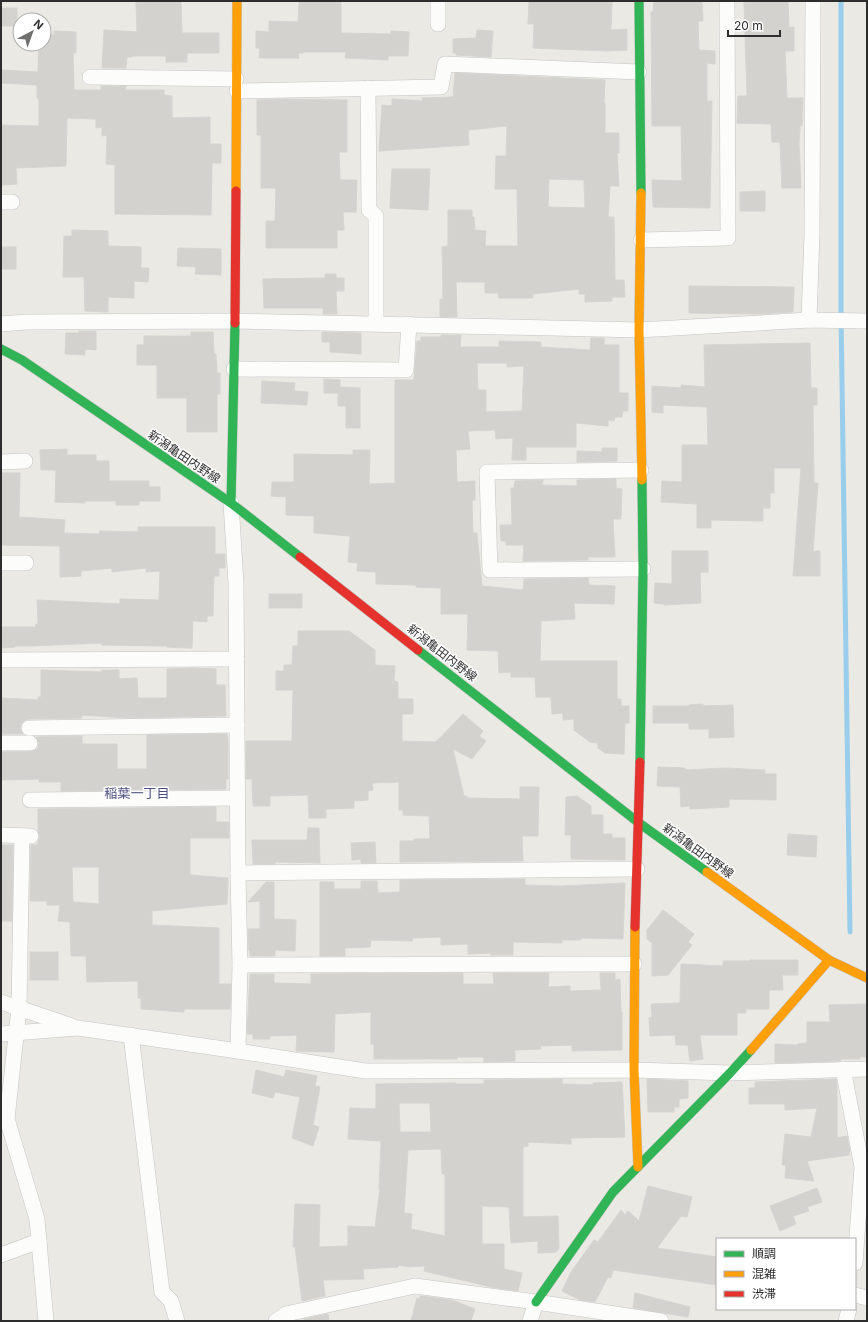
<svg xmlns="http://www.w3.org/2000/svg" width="868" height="1322" viewBox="0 0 868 1322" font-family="Inter,'Noto Sans JP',sans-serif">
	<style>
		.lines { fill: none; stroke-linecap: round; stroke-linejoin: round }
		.stream { stroke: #98ceeb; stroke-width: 5 }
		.building { fill: #d3d2cf; stroke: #d5d4d0; fill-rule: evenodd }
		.street-casing { stroke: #c4c4c4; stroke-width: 16 }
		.fast-casing { stroke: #c4c4c4; stroke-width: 10 }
		.slow-casing { stroke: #c4c4c4; stroke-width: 10 }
		.jam-casing { stroke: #c4c4c4; stroke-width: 10 }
		.street { stroke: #fcfcfb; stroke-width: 15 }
		.fast { stroke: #30b455; stroke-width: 9 }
		.slow { stroke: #ff9f0a; stroke-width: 9 }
		.jam { stroke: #e5322d; stroke-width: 9 }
		.labels { text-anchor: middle; stroke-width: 3; stroke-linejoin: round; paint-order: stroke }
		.street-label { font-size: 12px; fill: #2d2d2d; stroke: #fff }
		.neighbourhood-label { font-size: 13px; fill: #4d517e; stroke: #fff }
	</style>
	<rect width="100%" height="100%" fill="#eae9e4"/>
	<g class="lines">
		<path class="stream" d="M 841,1 L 841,314 L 850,932"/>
	</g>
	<g class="building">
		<path d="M 136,1 L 181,1 L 182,33 L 219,33 L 219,53 L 187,53 L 187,62 L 166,62 L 166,56 L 132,56 L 132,57 L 127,57 L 126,68 L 102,68 L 104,30 L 137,32 Z"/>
		<path d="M 299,1 L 341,1 L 341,33 L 391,34 L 391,31 L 409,32 L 408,56 L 388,56 L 388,60 L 345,58 L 346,52 L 304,52 L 304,53 L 298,53 L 299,58 L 259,58 L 260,48 L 256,48 L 256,31 L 269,32 L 269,21 L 298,22 Z"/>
		<path d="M 529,1 L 612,1 L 611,30 L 627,29 L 627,50 L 607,51 L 533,48 L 534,24 L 528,24 Z"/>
		<path d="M 654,1 L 702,1 L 703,21 L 698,21 L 699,50 L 715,51 L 715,64 L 707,63 L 707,101 L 712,101 L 710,208 L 653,207 L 652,180 L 682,181 L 681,126 L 652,126 L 651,12 L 653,12 Z"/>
		<path d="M 744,1 L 788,1 L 789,27 L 794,27 L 794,51 L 785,51 L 787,98 L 803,98 L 802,126 L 800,126 L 799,143 L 801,188 L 782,188 L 780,142 L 772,142 L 771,124 L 737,123 L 738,96 L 747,96 Z"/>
		<rect x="1" y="8" width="16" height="18"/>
		<path d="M 477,30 L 493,31 L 491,57 L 456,55 L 456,53 L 453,53 L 453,39 L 476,38 Z"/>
		<path d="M 54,31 L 76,32 L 76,53 L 73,53 L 74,90 L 101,90 L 101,86 L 126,86 L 125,90 L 164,90 L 164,95 L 172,96 L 172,118 L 210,117 L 210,144 L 221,144 L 221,163 L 212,163 L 211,215 L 115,214 L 115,165 L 106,164 L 107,135 L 102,136 L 102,127 L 96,128 L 96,119 L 67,118 L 66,166 L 16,168 L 17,184 L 1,185 L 1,125 L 39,126 L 39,98 L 37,98 L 37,85 L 1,83 L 1,70 L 38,72 L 39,44 L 44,44 L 44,35 L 54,35 Z"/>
		<path d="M 455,73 L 605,80 L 604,103 L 605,103 L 605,133 L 619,133 L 619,153 L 617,153 L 619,186 L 610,186 L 608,217 L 614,217 L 615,280 L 624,280 L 625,297 L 612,297 L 612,301 L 585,302 L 585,294 L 579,294 L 579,289 L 533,294 L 533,298 L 499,298 L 498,293 L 485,293 L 485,282 L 456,282 L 457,317 L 440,317 L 440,299 L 443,299 L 442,247 L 448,246 L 448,210 L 472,210 L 472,217 L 474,217 L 475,230 L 486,231 L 485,246 L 518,246 L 517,189 L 495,189 L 496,156 L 506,156 L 507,126 L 468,130 L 469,145 L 379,151 L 382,105 L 392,106 L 392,99 L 423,101 L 422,98 L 453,97 ZM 549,179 L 584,180 L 585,208 L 548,207 Z"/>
		<path d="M 284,99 L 347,100 L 347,152 L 339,152 L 340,180 L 357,180 L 356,212 L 343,212 L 344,230 L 337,230 L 337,248 L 266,248 L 266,221 L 275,221 L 276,188 L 261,188 L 261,135 L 257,135 L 257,100 Z"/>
		<path d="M 392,169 L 430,169 L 428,210 L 390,208 Z"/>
		<path d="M 765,191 L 765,211 L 740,211 L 740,192 Z"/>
		<path d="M 72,230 L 108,231 L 108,246 L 141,247 L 141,268 L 149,268 L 148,282 L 134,281 L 134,298 L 108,297 L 108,312 L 85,311 L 84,277 L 63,277 L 64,236 L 72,236 Z"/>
		<rect x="1" y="247" width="15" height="22"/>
		<path d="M 178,248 L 221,249 L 221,275 L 195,274 L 196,267 L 177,266 Z"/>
		<path d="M 325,274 L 336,274 L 336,278 L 344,278 L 344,291 L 336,291 L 337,314 L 323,314 L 323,308 L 264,308 L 263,279 L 325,278 Z"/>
		<path d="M 689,286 L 794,287 L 793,312 L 759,314 L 689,313 Z"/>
		<path d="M 79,331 L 96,331 L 96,350 L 85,349 L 85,355 L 65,354 L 66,333 L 80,333 Z"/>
		<path d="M 191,332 L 213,332 L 214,354 L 216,354 L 217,373 L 220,373 L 220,394 L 217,394 L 217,432 L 187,432 L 187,398 L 157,398 L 157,365 L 137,365 L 137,345 L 144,345 L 144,336 L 191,336 Z"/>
		<path d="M 322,332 L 361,333 L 361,354 L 330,352 L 330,342 L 322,342 Z"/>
		<path d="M 441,335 L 461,335 L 460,347 L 499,347 L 499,341 L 541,342 L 541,347 L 590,350 L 591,338 L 604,338 L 604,345 L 619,345 L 619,393 L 628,393 L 628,411 L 623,411 L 622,417 L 615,417 L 614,421 L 608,420 L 608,426 L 576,423 L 576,447 L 526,447 L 526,460 L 512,460 L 513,438 L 496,439 L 495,430 L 468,431 L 470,449 L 456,450 L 457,482 L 475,481 L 475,500 L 472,500 L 473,533 L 477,533 L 482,586 L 523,590 L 524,579 L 588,578 L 589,585 L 615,586 L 614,604 L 574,603 L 575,619 L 541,621 L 540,661 L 617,661 L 617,699 L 621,699 L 621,706 L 629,706 L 629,723 L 625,723 L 624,754 L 605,753 L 598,748 L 598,743 L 590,742 L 574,730 L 574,719 L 563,720 L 563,713 L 552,714 L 551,697 L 536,697 L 535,677 L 511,677 L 511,672 L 499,673 L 498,651 L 467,650 L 468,614 L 441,614 L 441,588 L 416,587 L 416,585 L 376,584 L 376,572 L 357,571 L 358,563 L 348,562 L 350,536 L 314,533 L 314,516 L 286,515 L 286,497 L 271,496 L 272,482 L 294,482 L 294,454 L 353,455 L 353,450 L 370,450 L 369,484 L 395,483 L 395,380 L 414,380 L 417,341 L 421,341 L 421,337 L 441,337 ZM 477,363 L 507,363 L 507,367 L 524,366 L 522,411 L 486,412 L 486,390 L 478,390 Z"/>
		<path d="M 810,343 L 811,388 L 817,388 L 817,405 L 813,405 L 814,483 L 818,483 L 813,551 L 820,551 L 820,576 L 793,576 L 801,468 L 774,468 L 774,493 L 770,493 L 770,508 L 763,508 L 763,521 L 711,520 L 711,528 L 697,528 L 697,504 L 661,502 L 662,481 L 682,482 L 682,445 L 708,445 L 707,407 L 663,405 L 663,413 L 652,412 L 652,386 L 681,388 L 681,385 L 705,387 L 704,345 Z"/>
		<path d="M 324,379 L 340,380 L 340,387 L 360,388 L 360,428 L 346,428 L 346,406 L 338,406 L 338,393 L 324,393 Z"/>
		<path d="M 262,381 L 295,383 L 294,391 L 308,392 L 307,405 L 261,403 Z"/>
		<path d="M 602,448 L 617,448 L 617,461 L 577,462 L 577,451 L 602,452 Z"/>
		<path d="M 67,449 L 67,455 L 96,455 L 96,461 L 109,461 L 109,481 L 149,481 L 149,487 L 160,487 L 160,501 L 139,501 L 139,505 L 116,505 L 116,501 L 85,501 L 85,503 L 55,502 L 56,470 L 41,470 L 40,450 Z"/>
		<path d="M 1,473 L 20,473 L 19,517 L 65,520 L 64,533 L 99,534 L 100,531 L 138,532 L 138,527 L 215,527 L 215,554 L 225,554 L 225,568 L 219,568 L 219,576 L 214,576 L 213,616 L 207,616 L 207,622 L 193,621 L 192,648 L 167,647 L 167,646 L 102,645 L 102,643 L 30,646 L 15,646 L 15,647 L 1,648 L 1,627 L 35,627 L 36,624 L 38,624 L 37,600 L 120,604 L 120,599 L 159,600 L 160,571 L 146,572 L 146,568 L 112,572 L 112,568 L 81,571 L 81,576 L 60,577 L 60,546 L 1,545 Z"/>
		<path d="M 616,479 L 616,488 L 622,489 L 621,519 L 613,519 L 615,557 L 588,557 L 588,560 L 523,561 L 524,545 L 506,545 L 506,541 L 501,541 L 500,525 L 512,525 L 511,488 L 514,488 L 515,481 L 543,480 L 542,485 L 577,486 L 577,480 Z"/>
		<path d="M 672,551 L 708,551 L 708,572 L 700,572 L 701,603 L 664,605 L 664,604 L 654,603 L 655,583 L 672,584 Z"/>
		<rect x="269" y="594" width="33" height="14"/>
		<path d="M 298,631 L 349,631 L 375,650 L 375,665 L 395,666 L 394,681 L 398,682 L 398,699 L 413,699 L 413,714 L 402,714 L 402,741 L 436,742 L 463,714 L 483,731 L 479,736 L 486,741 L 472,759 L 453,749 L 464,796 L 467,796 L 467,798 L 520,799 L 520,787 L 539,787 L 538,836 L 522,836 L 523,861 L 400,862 L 400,841 L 414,841 L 414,839 L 430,839 L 429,816 L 403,815 L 403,810 L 399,810 L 399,782 L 372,783 L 373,790 L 368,791 L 368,800 L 354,801 L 354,808 L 326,809 L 326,818 L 309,818 L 308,795 L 270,796 L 270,806 L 253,806 L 252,779 L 246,779 L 246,741 L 292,741 L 293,690 L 276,690 L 276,671 L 284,671 L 284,665 L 292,665 L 293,646 L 298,646 Z"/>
		<path d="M 192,668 L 216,669 L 216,685 L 225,685 L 226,716 L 128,718 L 82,715 L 82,718 L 29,719 L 24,721 L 21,724 L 20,729 L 23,734 L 1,734 L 1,698 L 38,700 L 38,697 L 41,697 L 41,670 L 102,672 L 102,670 L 119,670 L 119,679 L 137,678 L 138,698 L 167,698 L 167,669 Z"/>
		<path d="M 703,704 L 703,706 L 733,705 L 734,737 L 709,738 L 709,729 L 689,729 L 689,723 L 653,723 L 653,706 L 689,706 L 689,705 Z"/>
		<path d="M 227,734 L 228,739 L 228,779 L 226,779 L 226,789 L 61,791 L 61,782 L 39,782 L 39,779 L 1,780 L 1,752 L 34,751 L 38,748 L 39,743 L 36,737 L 82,736 L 82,744 L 117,744 L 117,769 L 147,769 L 147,735 Z"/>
		<path d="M 658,767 L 685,768 L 685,770 L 725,768 L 765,770 L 765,774 L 776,774 L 776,800 L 729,799 L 729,807 L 690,809 L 690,806 L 681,807 L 680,787 L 657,786 Z"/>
		<path d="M 577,796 L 591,806 L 591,815 L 603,815 L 603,834 L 612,834 L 612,838 L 625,838 L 625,860 L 571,859 L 571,835 L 565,835 L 566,797 Z"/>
		<path d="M 216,807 L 216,822 L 229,822 L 229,838 L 190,838 L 190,875 L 228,878 L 227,904 L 152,911 L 152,925 L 219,928 L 219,984 L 231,984 L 230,1009 L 184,1009 L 184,1012 L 141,1009 L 141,998 L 138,998 L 138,981 L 87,982 L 86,956 L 71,956 L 70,922 L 58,921 L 60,905 L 47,905 L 47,901 L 30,901 L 31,845 L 37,845 L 40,837 L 38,830 L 38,809 ZM 72,867 L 99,867 L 99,904 L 73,902 Z"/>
		<path d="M 308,828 L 319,828 L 320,863 L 275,862 L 275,864 L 253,864 L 252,840 L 307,840 Z"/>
		<path d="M 788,834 L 817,836 L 816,857 L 787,855 Z"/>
		<path d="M 375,842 L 376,863 L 361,863 L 361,859 L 352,860 L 351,843 Z"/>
		<path d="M 1,845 L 13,845 L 12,921 L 1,921 Z"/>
		<path d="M 525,879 L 525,885 L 560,886 L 625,883 L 623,939 L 581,938 L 581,940 L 562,940 L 562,943 L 513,942 L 513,955 L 491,955 L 491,953 L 468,954 L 468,944 L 441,945 L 441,937 L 413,938 L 412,941 L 371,940 L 370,947 L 345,948 L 345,956 L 320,956 L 320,882 L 334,882 L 334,889 L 361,889 L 361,881 L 377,881 L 378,893 L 400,892 L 400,880 Z"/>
		<path d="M 266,882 L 274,882 L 274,919 L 296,920 L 295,951 L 275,950 L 275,956 L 250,956 L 250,951 L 249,951 L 248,929 L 260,929 L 260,901 L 248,902 Z"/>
		<path d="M 663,910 L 694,934 L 688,942 L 692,945 L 668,975 L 652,976 L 652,943 L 647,939 L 647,930 Z"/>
		<rect x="30" y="952" width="28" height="28"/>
		<path d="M 750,960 L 798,960 L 798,975 L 782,975 L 783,990 L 769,990 L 769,1009 L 746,1009 L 746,1013 L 737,1013 L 737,1035 L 700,1035 L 703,1059 L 690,1061 L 688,1045 L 676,1045 L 675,1035 L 650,1036 L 649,1018 L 652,1017 L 651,1004 L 680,1003 L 681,964 L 723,966 L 723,961 L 750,961 Z"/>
		<path d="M 463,973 L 463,984 L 494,984 L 493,973 L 549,973 L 548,987 L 570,986 L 570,991 L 601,990 L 600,973 L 615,973 L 615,980 L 620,979 L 621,1012 L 622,1012 L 622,1050 L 572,1051 L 572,1045 L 540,1046 L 541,1049 L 515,1050 L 515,1061 L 484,1062 L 484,1057 L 457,1057 L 457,1059 L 374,1059 L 374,1044 L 371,1044 L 371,1012 L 335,1014 L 334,1052 L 296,1051 L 297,1035 L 270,1036 L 270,1039 L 253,1039 L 253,1034 L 247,1034 L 250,974 L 274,974 L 274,983 L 311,984 L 311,974 Z"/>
		<path d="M 866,1004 L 867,1057 L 860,1057 L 860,1059 L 841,1059 L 840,1061 L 775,1063 L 775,1044 L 798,1045 L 798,1044 L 807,1043 L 807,1022 L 830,1022 L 829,1005 Z"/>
		<path d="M 256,1070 L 284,1077 L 286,1070 L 317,1076 L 315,1086 L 320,1087 L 313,1125 L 319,1127 L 313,1146 L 292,1138 L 300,1097 L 275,1092 L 273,1098 L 252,1093 Z"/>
		<path d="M 562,1079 L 562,1084 L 593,1085 L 593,1083 L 622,1082 L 625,1137 L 571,1138 L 571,1144 L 528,1142 L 528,1146 L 523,1147 L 523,1217 L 558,1216 L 559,1249 L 556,1252 L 538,1253 L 538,1241 L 511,1243 L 509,1207 L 482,1206 L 482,1244 L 504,1244 L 504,1269 L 522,1273 L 518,1291 L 491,1287 L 424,1271 L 425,1266 L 408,1267 L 399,1265 L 398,1267 L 363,1269 L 364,1279 L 323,1280 L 325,1296 L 302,1301 L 295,1247 L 293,1247 L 295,1204 L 320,1205 L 319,1247 L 348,1246 L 348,1226 L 375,1227 L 380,1189 L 379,1189 L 381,1141 L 348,1139 L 350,1108 L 376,1109 L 376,1084 L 456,1083 L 455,1084 L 484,1084 L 484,1080 ZM 399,1103 L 430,1103 L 431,1132 L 400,1132 ZM 441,1149 L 442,1174 L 445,1174 L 445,1236 L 411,1229 L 412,1214 L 404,1213 L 408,1150 Z"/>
		<path d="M 647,1079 L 688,1081 L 688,1098 L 679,1099 L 679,1107 L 674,1107 L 674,1112 L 648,1112 Z"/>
		<path d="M 836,1079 L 837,1086 L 837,1138 L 847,1136 L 850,1152 L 849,1152 L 849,1155 L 807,1161 L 814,1181 L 785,1178 L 786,1165 L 782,1165 L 785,1134 L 811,1137 L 817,1108 L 785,1110 L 785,1104 L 749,1104 L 749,1088 L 755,1088 L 755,1082 Z"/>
		<path d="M 648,1186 L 692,1197 L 687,1217 L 681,1216 L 657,1248 L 717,1257 L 717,1285 L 613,1270 L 611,1278 L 608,1277 L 595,1302 L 580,1300 L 562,1291 L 571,1272 L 594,1240 L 598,1242 L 621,1210 L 625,1215 L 628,1211 L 639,1221 Z"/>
		<path d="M 817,1188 L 822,1202 L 807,1207 L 809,1211 L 793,1216 L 796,1224 L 780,1231 L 770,1206 Z"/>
		<path d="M 635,1293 L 690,1307 L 688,1317 L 633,1308 Z"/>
		<path d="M 420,1296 L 452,1300 L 475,1309 L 471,1321 L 411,1321 L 417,1298 L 420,1299 Z"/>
		<path d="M 328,1314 L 329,1321 L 304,1321 L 304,1319 Z"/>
	</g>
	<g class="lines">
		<defs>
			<g id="street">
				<path d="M 438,1 L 438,24"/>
				<path d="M 90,77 L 236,79"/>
				<path d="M 368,88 L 369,210 L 376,216 L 376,323"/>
				<path d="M 237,91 L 441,87 L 445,64 L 639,72"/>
				<path d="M 1,202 L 12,202"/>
				<path d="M 641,240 L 728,238 L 727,1"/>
				<path d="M 809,320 L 812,234 L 813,1"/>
				<path d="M 1,324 L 26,322 L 235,321 L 639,330 L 809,320 L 867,321"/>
				<path d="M 234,369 L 406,370 L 409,324"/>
				<path d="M 1,462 L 25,461"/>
				<path d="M 641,470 L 487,472 L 490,570 L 643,569"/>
				<path d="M 231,503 L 236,583 L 238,873 L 240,965 L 238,1051"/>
				<path d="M 1,563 L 26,563"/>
				<path d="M 1,660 L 237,659"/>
				<path d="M 29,728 L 237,725"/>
				<path d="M 1,743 L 30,743"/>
				<path d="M 30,800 L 237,798"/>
				<path d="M 1,835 L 31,836"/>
				<path d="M 22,836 L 19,1008 L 7,1119 L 37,1219 L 46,1321"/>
				<path d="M 238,873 L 637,869"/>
				<path d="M 240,965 L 634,964"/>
				<path d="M 1,1002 L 72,1026"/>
				<path d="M 1,1034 L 78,1028 L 238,1051 L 365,1071 L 634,1070 L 730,1073 L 867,1069"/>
				<path d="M 131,1035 L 162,1292 L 171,1301 L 177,1321"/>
				<path d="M 843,1069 L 862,1167 L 855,1263"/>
				<path d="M 1,1255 L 39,1241"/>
				<path d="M 855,1295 L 867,1298"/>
				<path d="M 276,1321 L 286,1314 L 415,1286 L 536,1302 L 661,1321"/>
				<path d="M 530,1321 L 536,1302"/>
				<path d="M 846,1321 L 849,1309"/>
			</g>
			<g id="fast">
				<path d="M 639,1 L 641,193"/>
				<path d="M 1,349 L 22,360 L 231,503 L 300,557"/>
				<path d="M 231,503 L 235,323"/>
				<path d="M 418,650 L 639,823 L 707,872"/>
				<path d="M 640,762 L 643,569 L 642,480"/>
				<path d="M 536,1302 L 613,1192 L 730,1073 L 751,1050"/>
			</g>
			<g id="slow">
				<path d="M 236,191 L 237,1"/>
				<path d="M 641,193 L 639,330 L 642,480"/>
				<path d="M 707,872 L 829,960 L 867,978"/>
				<path d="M 635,927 L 634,1070 L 638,1167"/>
				<path d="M 751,1050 L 829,960"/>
			</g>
			<g id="jam">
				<path d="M 235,323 L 236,191"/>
				<path d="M 300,557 L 418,650"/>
				<path d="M 635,927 L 640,762"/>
			</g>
		</defs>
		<use href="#street" class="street-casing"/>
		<use href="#fast" class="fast-casing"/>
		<use href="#slow" class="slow-casing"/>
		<use href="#jam" class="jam-casing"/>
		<use href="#street" class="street"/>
		<use href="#fast" class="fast"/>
		<use href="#slow" class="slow"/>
		<use href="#jam" class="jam"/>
	</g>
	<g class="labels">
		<g class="street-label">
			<text transform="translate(184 457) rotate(34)" y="4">新潟亀田内野線</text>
			<text transform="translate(442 653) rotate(38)" y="4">新潟亀田内野線</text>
			<text transform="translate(698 851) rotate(36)" y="4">新潟亀田内野線</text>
		</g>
		<g class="neighbourhood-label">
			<text x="137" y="798">稲葉一丁目</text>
		</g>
	</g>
	<rect width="868" height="1322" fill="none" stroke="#2d2d2d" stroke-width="4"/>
	<rect x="716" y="1238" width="140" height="72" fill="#ffffff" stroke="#ababab"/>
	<rect x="724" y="1251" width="20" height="6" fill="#30b455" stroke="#ababab"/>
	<text x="752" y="1258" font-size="12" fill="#2d2d2d">順調</text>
	<rect x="724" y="1271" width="20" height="6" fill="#ff9f0a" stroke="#ababab"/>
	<text x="752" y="1278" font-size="12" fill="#2d2d2d">混雑</text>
	<rect x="724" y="1291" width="20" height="6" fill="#e5322d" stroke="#ababab"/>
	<text x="752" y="1298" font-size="12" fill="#2d2d2d">渋滞</text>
	<g transform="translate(32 32) rotate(41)"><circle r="19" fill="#ffffff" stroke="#ababab"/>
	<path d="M0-3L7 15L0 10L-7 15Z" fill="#6f6f6d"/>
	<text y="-6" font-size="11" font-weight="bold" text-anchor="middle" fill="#2d2d2d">N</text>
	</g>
	<path d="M728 30v6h52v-6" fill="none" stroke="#2d2d2d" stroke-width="2"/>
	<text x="734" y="30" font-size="12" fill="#2d2d2d" stroke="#ffffff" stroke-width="3" paint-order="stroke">20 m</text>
</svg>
